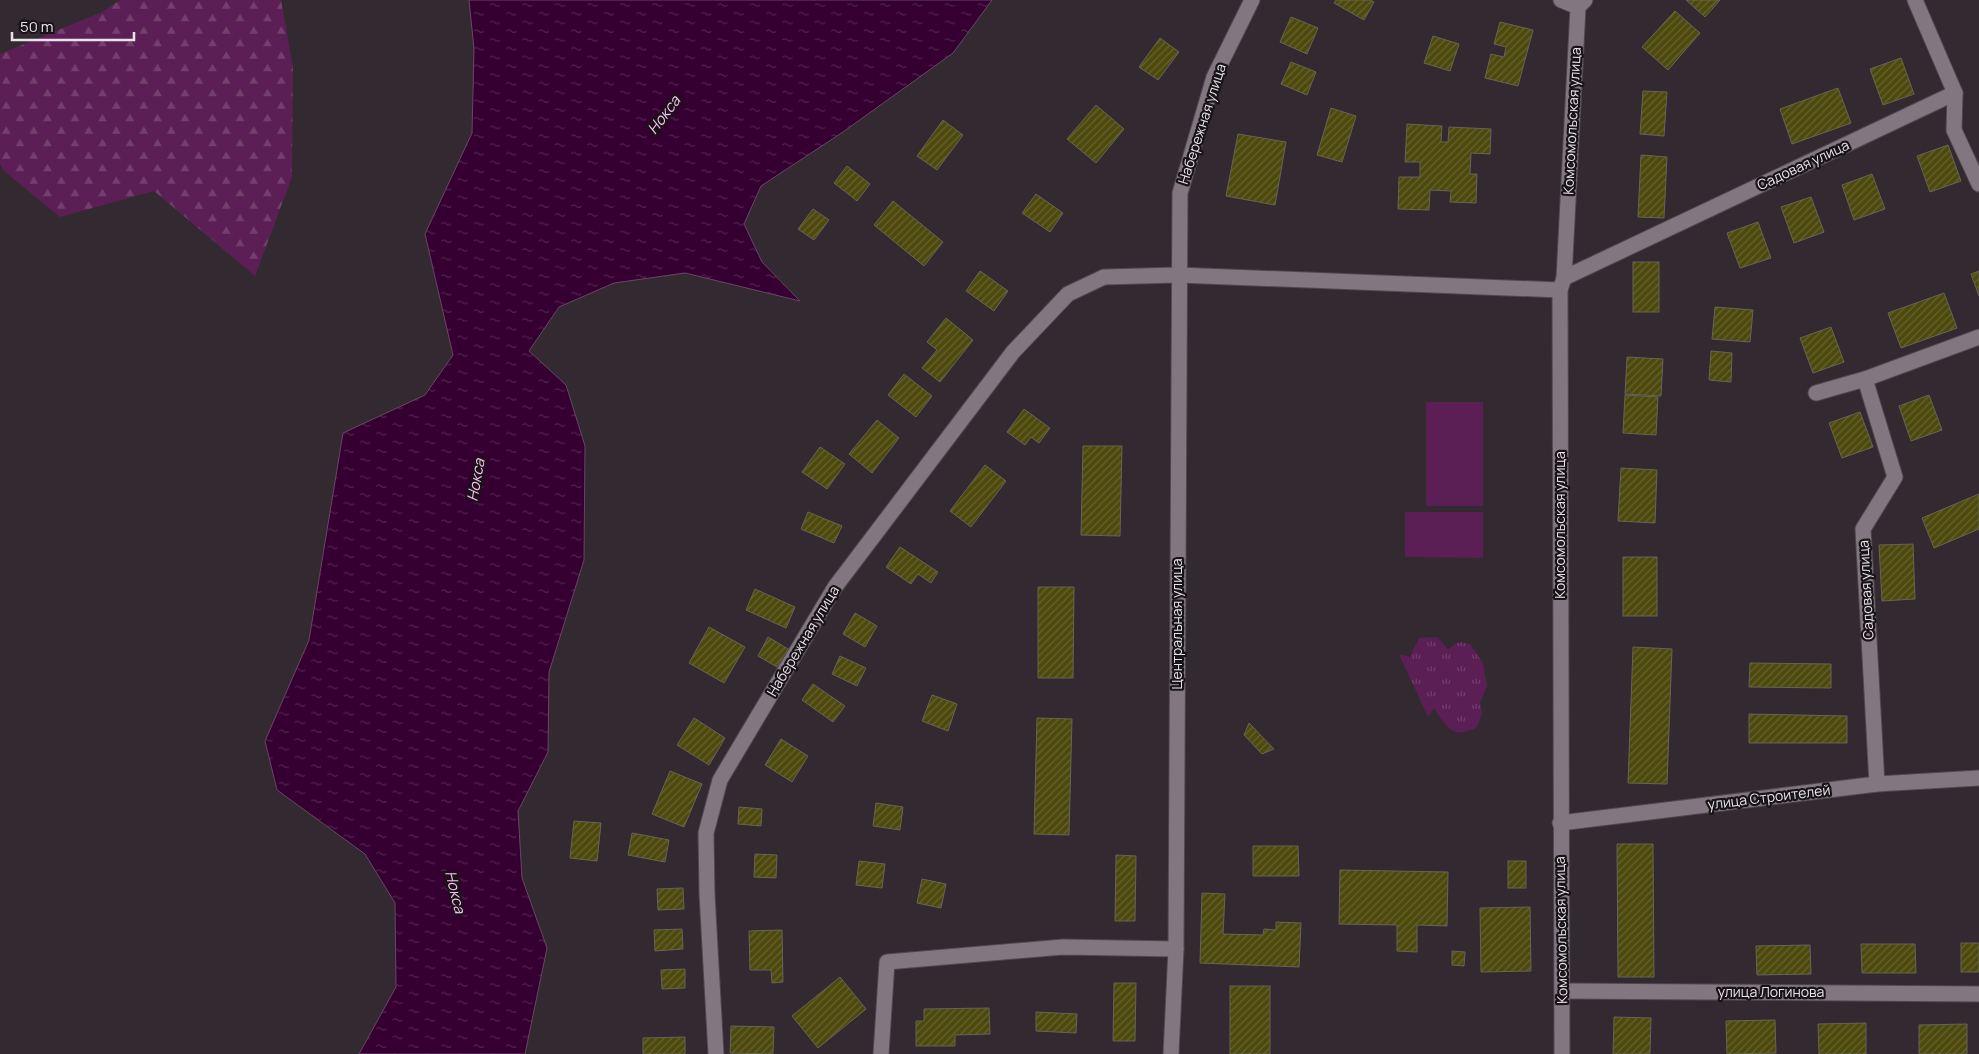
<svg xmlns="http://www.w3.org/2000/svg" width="1979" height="1054" viewBox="0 0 1979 1054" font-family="Manrope,sans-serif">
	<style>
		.grass { fill: url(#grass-tufts) }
		.forest { fill: url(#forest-firs) }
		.pitch { fill: #5b1f55 }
		.water { fill: url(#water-ripples); stroke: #6b4468 }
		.building { fill: url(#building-hatch); stroke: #656557 }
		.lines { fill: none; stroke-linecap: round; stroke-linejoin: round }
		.minor-casing { stroke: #50484f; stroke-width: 17 }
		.minor { stroke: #827780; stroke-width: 15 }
		.labels { text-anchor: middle; stroke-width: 4.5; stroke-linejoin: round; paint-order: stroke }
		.street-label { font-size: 14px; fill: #eae3e9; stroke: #181317 }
		.water-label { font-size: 15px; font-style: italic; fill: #fdc1f4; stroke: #181317 }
	</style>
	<defs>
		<pattern id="grass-tufts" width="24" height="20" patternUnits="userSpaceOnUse" patternTransform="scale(1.25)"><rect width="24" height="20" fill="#5b1f55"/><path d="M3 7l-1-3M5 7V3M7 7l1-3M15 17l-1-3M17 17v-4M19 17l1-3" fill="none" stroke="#733f6d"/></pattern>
		<pattern id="forest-firs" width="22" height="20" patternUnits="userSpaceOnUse" patternTransform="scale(1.25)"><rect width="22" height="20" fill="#5b1f55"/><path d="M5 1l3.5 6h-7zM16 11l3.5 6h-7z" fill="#733f6d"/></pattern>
		<pattern id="water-ripples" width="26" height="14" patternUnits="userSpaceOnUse" patternTransform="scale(1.25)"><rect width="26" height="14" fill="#350031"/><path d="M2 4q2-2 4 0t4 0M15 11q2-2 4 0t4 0" fill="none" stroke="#52254f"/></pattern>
		<pattern id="building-hatch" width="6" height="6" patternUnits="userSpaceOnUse" patternTransform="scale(1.25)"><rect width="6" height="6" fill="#4d490d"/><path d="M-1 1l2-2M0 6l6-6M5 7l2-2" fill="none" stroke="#676330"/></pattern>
	</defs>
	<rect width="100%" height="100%" fill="#332931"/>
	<path class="grass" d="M 1437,637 L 1448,649 L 1459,642 L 1470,644 L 1483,663 L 1487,686 L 1480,702 L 1482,714 L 1477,727 C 1453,740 1447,728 1434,708 L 1428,717 L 1399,654 L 1410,657 L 1419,638 Z"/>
	<path class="forest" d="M 120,0 L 281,0 L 293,67 L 292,177 L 255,276 L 154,191 L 60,217 L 4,171 L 0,164 L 0,54 L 102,12 Z"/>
	<g class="pitch">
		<rect x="1426" y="402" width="57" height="104"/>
		<path d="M 1405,512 L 1483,512 L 1483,558 L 1405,557 Z"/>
	</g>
	<path class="water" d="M 469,0 L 992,0 L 953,53 L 843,132 L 761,186 L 744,224 L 762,262 L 800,301 L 685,273 L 614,283 L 559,307 L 529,351 L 566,385 L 585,446 L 584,560 L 549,672 L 548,752 L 518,811 L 522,878 L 547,948 L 525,1054 L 359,1054 L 396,987 L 395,903 L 365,854 L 277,790 L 265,741 L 309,640 L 343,433 L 425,395 L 453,355 L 425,234 L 472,133 L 474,49 Z"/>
	<g class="building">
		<path d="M 1336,0 L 1370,0 L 1374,2 L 1364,20 L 1334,3 Z"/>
		<path d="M 1686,0 L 1720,0 L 1705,17 Z"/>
		<path d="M 1675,11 L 1700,33 L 1668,70 L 1642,47 Z"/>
		<path d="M 1291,17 L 1318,28 L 1307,54 L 1280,42 Z"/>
		<path d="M 1500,22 L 1533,30 L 1518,86 L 1485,78 L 1491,54 L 1504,57 L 1506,47 L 1494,44 Z"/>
		<path d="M 1433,36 L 1459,44 L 1450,71 L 1424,63 Z"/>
		<path d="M 1160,38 L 1179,52 L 1158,80 L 1139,67 Z"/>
		<path d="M 1901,58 L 1914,94 L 1883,105 L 1870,69 Z"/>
		<path d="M 1291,62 L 1316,72 L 1307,95 L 1281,84 Z"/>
		<path d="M 1838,88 L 1851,123 L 1792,144 L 1780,109 Z"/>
		<path d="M 1643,91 L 1667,92 L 1664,136 L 1640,134 Z"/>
		<path d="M 1096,105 L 1124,129 L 1096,163 L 1067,139 Z"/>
		<path d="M 1331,108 L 1356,116 L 1342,162 L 1317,155 Z"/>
		<path d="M 943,120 L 963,135 L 937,170 L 917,156 Z"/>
		<path d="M 1407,124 L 1442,126 L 1441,142 L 1448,142 L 1449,127 L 1491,129 L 1490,154 L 1471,153 L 1470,174 L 1477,174 L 1476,203 L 1450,202 L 1451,191 L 1430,190 L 1429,210 L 1398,209 L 1399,177 L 1420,177 L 1420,162 L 1405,162 Z"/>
		<path d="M 1238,134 L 1286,142 L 1275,205 L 1226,196 Z"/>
		<path d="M 1948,145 L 1961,181 L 1930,192 L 1917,156 Z"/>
		<path d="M 1641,155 L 1667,157 L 1664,218 L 1638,217 Z"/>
		<path d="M 847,166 L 870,184 L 857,201 L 834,183 Z"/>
		<path d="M 1872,174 L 1885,209 L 1854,220 L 1842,185 Z"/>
		<path d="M 1036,194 L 1063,213 L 1050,232 L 1022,213 Z"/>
		<path d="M 1811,197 L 1824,232 L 1794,243 L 1781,207 Z"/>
		<path d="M 893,201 L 943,242 L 924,266 L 874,225 Z"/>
		<path d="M 813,209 L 829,220 L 814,240 L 798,229 Z"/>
		<path d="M 1758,222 L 1771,258 L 1740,268 L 1727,233 Z"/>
		<rect x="1633" y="262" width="26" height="50"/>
		<path d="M 980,271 L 1008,291 L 994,311 L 966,291 Z"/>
		<path d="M 1979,271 L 1979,296 L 1971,274 Z"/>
		<path d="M 1944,293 L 1957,328 L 1901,348 L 1888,313 Z"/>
		<path d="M 1715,307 L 1753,310 L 1750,342 L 1712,339 Z"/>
		<path d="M 946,318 L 973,340 L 940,382 L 922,368 L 937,350 L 927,342 Z"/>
		<path d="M 1831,327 L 1844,362 L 1813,373 L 1800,338 Z"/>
		<path d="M 1711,351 L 1732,353 L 1731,382 L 1709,380 Z"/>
		<path d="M 1627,357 L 1663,359 L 1661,396 L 1625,394 Z"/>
		<path d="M 904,374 L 932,396 L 916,417 L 888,395 Z"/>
		<path d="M 1625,395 L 1658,397 L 1656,435 L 1623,433 Z"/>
		<path d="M 1929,395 L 1942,430 L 1911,441 L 1899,406 Z"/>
		<path d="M 1024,409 L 1050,428 L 1039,443 L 1031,437 L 1025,445 L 1007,432 Z"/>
		<path d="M 1860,412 L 1873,447 L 1842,458 L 1829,423 Z"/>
		<path d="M 877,420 L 899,438 L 872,473 L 849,454 Z"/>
		<path d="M 1083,446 L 1122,446 L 1120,536 L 1081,535 Z"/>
		<path d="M 820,447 L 845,464 L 827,489 L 802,472 Z"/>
		<path d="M 985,465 L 1006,481 L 971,527 L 950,511 Z"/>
		<path d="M 1621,468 L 1657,470 L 1655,523 L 1618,521 Z"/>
		<path d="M 1979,494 L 1979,529 L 1934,548 L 1922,518 Z"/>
		<path d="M 808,512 L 842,526 L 834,543 L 801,529 Z"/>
		<path d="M 1913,544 L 1915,599 L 1882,601 L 1879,545 Z"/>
		<path d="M 900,547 L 938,572 L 931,583 L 918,574 L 911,584 L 886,567 Z"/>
		<rect x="1623" y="557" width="34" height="59"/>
		<path d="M 1038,587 L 1074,587 L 1073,678 L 1038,678 Z"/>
		<path d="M 755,589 L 795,607 L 786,628 L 746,610 Z"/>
		<path d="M 855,613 L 877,626 L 865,647 L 843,634 Z"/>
		<path d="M 709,627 L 745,647 L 724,683 L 689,663 Z"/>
		<path d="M 768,637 L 788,649 L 777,667 L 758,656 Z"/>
		<path d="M 1633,647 L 1672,649 L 1667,784 L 1628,783 Z"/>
		<path d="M 840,656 L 866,668 L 857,686 L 832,674 Z"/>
		<path d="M 1750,663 L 1831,664 L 1831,688 L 1749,687 Z"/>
		<path d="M 813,684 L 845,706 L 833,722 L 802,700 Z"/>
		<path d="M 932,695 L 957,704 L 948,731 L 922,721 Z"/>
		<path d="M 1749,714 L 1847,716 L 1847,743 L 1749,743 Z"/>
		<path d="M 694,718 L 725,738 L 709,765 L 677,745 Z"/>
		<path d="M 1037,718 L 1072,719 L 1069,835 L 1034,834 Z"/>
		<path d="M 1249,723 L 1274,749 L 1262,754 L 1244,735 Z"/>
		<path d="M 781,739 L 808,756 L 792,782 L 765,765 Z"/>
		<path d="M 670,771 L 702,784 L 684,827 L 652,814 Z"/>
		<path d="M 876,803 L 903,807 L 900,830 L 873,826 Z"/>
		<path d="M 739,807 L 762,809 L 761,826 L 738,824 Z"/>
		<path d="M 574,821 L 601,823 L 597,861 L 570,858 Z"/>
		<path d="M 632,833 L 669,840 L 665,862 L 628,855 Z"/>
		<path d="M 1617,844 L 1653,844 L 1654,977 L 1618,977 Z"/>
		<path d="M 1253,846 L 1298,846 L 1299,876 L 1253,876 Z"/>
		<path d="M 755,854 L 777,855 L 776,878 L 754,877 Z"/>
		<path d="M 1116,855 L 1136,856 L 1135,921 L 1115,921 Z"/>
		<path d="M 859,861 L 885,864 L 882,888 L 856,885 Z"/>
		<rect x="1508" y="861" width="18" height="27"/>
		<path d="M 1340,870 L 1448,872 L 1447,926 L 1417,925 L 1417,952 L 1397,951 L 1397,925 L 1339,924 Z"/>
		<path d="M 922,879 L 946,884 L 941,908 L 917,903 Z"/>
		<path d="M 683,888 L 684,909 L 658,910 L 657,889 Z"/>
		<path d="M 1202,893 L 1225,894 L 1223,934 L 1263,935 L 1264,929 L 1276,930 L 1276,922 L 1301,923 L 1299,967 L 1200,963 Z"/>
		<path d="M 1530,907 L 1531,971 L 1481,972 L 1480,908 Z"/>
		<path d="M 682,929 L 683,949 L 655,951 L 654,930 Z"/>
		<path d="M 782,930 L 783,982 L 772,983 L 771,970 L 750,970 L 749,931 Z"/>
		<rect x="1961" y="943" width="18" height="29"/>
		<path d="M 1861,944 L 1915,944 L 1916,973 L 1862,973 Z"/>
		<path d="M 1810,945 L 1811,974 L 1757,975 L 1756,946 Z"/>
		<path d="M 1452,951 L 1465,952 L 1464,966 L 1452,965 Z"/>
		<path d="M 685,969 L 685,988 L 662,989 L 661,970 Z"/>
		<path d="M 840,977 L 866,1009 L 818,1048 L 792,1016 Z"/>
		<path d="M 1114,983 L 1136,983 L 1135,1041 L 1113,1041 Z"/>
		<rect x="1230" y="986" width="40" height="68"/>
		<path d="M 989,1008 L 990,1034 L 955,1035 L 955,1046 L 916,1046 L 916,1021 L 924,1021 L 924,1009 Z"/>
		<path d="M 1036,1012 L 1077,1014 L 1076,1033 L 1036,1031 Z"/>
		<path d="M 1614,1017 L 1651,1018 L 1650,1054 L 1613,1054 Z"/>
		<path d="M 1775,1020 L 1776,1053 L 1727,1054 L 1726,1021 Z"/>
		<path d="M 1866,1023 L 1866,1054 L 1819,1054 L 1818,1024 Z"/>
		<path d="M 1967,1024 L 1967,1054 L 1919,1054 L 1919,1025 Z"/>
		<path d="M 731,1026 L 774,1027 L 773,1054 L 730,1053 Z"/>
		<path d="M 685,1037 L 685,1054 L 643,1054 L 643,1038 Z"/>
	</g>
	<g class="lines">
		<defs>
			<g id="minor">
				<path d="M 1561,0 L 1578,7"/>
				<path d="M 1915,0 L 1955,93 L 1954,130 L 1979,184"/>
				<path d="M 1564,278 L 1955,93"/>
				<path d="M 1865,379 L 1895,477 L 1863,529 L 1877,784"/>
				<path d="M 1816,393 L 1865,379 L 1979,337"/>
				<path d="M 1560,823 L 1877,784 L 1979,778"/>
				<path d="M 1563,991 L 1979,994"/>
				<path d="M 716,1054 L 707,894 L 706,833 L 720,780 L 835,587 L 1013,352 L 1068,294 L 1104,277 L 1178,275 L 1560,290"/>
				<path d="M 881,1054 L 887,962 L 1063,947 L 1176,949"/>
				<path d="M 1171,1054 L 1176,949 L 1180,193 L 1214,77 L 1252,0"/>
				<path d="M 1562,1054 L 1560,290 L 1564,278 L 1578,7 L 1585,0"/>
			</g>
		</defs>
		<use href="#minor" class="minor-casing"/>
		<use href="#minor" class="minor"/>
	</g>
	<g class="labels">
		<g class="street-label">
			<text transform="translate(1572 121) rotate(-87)" y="5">Комсомольская улица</text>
			<text transform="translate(1202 124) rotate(-72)" y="5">Набережная улица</text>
			<text transform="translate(1803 165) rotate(-25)" y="5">Садовая улица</text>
			<text transform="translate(1560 525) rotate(-90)" y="5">Комсомольская улица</text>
			<text transform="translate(1866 590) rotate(-93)" y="5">Садовая улица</text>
			<text transform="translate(1177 624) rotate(-90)" y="5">Центральная улица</text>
			<text transform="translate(803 641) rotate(-59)" y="5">Набережная улица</text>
			<text transform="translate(1769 797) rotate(-7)" y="5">улица Строителей</text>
			<text transform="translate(1561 930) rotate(-91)" y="5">Комсомольская улица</text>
			<text x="1771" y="997">улица Логинова</text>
		</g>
		<g class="water-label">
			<text transform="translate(664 115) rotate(-53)" y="5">Нокса</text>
			<text transform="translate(476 480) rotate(-80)" y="5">Нокса</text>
			<text transform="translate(455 892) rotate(76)" y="5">Нокса</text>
		</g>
	</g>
	<path d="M12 32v8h122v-8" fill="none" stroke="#eae3e9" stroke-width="2.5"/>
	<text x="20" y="32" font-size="15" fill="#eae3e9" stroke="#181317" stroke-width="4" paint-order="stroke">50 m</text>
</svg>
